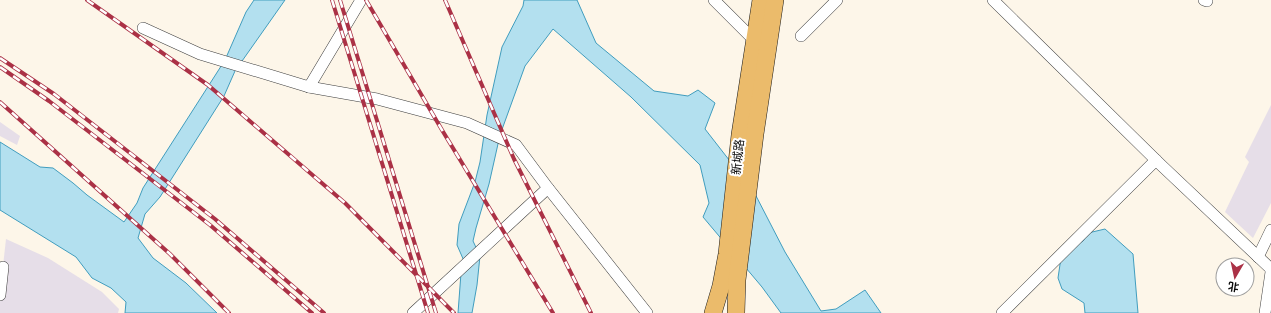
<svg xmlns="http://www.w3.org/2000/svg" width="1271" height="313" viewBox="0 0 1271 313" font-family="'PT Serif','Noto Sans SC',serif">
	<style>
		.industrial { fill: #e6dee8 }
		.water { fill: #b3e0ef; stroke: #419dbe }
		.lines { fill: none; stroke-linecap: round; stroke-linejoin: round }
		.minor-casing { stroke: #3d3d3d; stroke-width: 12 }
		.primary-casing { stroke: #1b1b1b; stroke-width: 18 }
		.minor { stroke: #fff; stroke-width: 11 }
		.primary { stroke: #ebbb6b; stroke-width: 17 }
		.rail-casing { stroke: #ab3146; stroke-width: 4 }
		.rail { stroke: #fff; stroke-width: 2.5; stroke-dasharray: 8; stroke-linecap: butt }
		.labels { text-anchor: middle; stroke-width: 4; stroke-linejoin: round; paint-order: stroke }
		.street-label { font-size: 12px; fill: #0a0a0a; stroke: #fff }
	</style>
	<rect width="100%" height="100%" fill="#fdf6e9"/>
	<g class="industrial">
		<path d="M 1271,105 L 1271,203 L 1253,238 L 1225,212 L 1249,162 L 1245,157 Z"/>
		<path d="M 0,122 L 20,136 L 17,145 L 0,136 Z"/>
		<path d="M 6,239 L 48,258 L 102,292 L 119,309 L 118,313 L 0,313 L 0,293 Z"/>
	</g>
	<g class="water">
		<path d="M 254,0 L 285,0 L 235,71 L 224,96 L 160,197 L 145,214 L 138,238 L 153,258 L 186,283 L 217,313 L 125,313 L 126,302 L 111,288 L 92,278 L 76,257 L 0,210 L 0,142 L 40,167 L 53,168 L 73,183 L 87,195 L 124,222 L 137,203 L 143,188 L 225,60 L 246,12 Z"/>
		<path d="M 524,0 L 577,0 L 596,43 L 654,91 L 688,96 L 698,90 L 715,103 L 705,129 L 754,192 L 785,252 L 821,311 L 836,309 L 865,290 L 881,313 L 781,313 L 762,287 L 703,217 L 709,203 L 700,165 L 631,97 L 553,29 L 525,66 L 500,135 L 489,184 L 476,228 L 473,241 L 480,256 L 477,285 L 472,313 L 458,313 L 461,273 L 464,261 L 457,245 L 459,224 L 475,182 L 480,162 L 487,115 L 502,47 L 523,6 Z"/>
		<path d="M 1105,229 L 1133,254 L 1138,313 L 1085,313 L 1084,303 L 1062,289 L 1058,278 L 1062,251 L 1083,241 L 1088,233 Z"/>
	</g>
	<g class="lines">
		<defs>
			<g id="minor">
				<path d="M 714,0 L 755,41"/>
				<path d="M 993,0 L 1161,165 L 1271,269"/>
				<path d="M 1204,0 L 1207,1"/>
				<path d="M 143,28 L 200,54 L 309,87 L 361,0"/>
				<path d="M 801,36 L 837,0"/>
				<path d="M 309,87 L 377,99 L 467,123 L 516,145 L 548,188"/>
				<path d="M 1258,257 L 1271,230"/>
				<path d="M 0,295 L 3,267"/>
				<path d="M 413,313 L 548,188 L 647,313"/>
				<path d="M 1002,313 L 1156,160"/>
				<path d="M 1265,313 L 1271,272"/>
			</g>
			<g id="primary">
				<path d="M 713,313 L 721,286 L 727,254 L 740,135 L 761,0"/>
				<path d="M 736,313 L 737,280 L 755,134 L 775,0"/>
			</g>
		</defs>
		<use href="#minor" class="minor-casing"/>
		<use href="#primary" class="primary-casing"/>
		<use href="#minor" class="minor"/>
		<use href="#primary" class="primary"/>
		<defs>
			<g id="rail">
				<path d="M 87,0 L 208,85 L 345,203 L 454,313"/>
				<path d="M 332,0 L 428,313"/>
				<path d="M 340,0 L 436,313"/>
				<path d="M 366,0 L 442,130 L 553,313"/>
				<path d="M 445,0 L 514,159 L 591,313"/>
				<path d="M 0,58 L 54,94 L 215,219 L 324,313"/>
				<path d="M 0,67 L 49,101 L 210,225 L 312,313"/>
				<path d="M 0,102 L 170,254 L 229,313"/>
			</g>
		</defs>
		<use href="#rail" class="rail-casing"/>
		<use href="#rail" class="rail"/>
	</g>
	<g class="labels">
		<g class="street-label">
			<text transform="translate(738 157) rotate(-84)" y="4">新城路</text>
		</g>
	</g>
	<g transform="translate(1235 277) rotate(189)"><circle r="19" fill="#ffffff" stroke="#9d9d9d"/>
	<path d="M0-3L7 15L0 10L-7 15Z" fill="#ab3146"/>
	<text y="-6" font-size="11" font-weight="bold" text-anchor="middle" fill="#0a0a0a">北</text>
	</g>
</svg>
